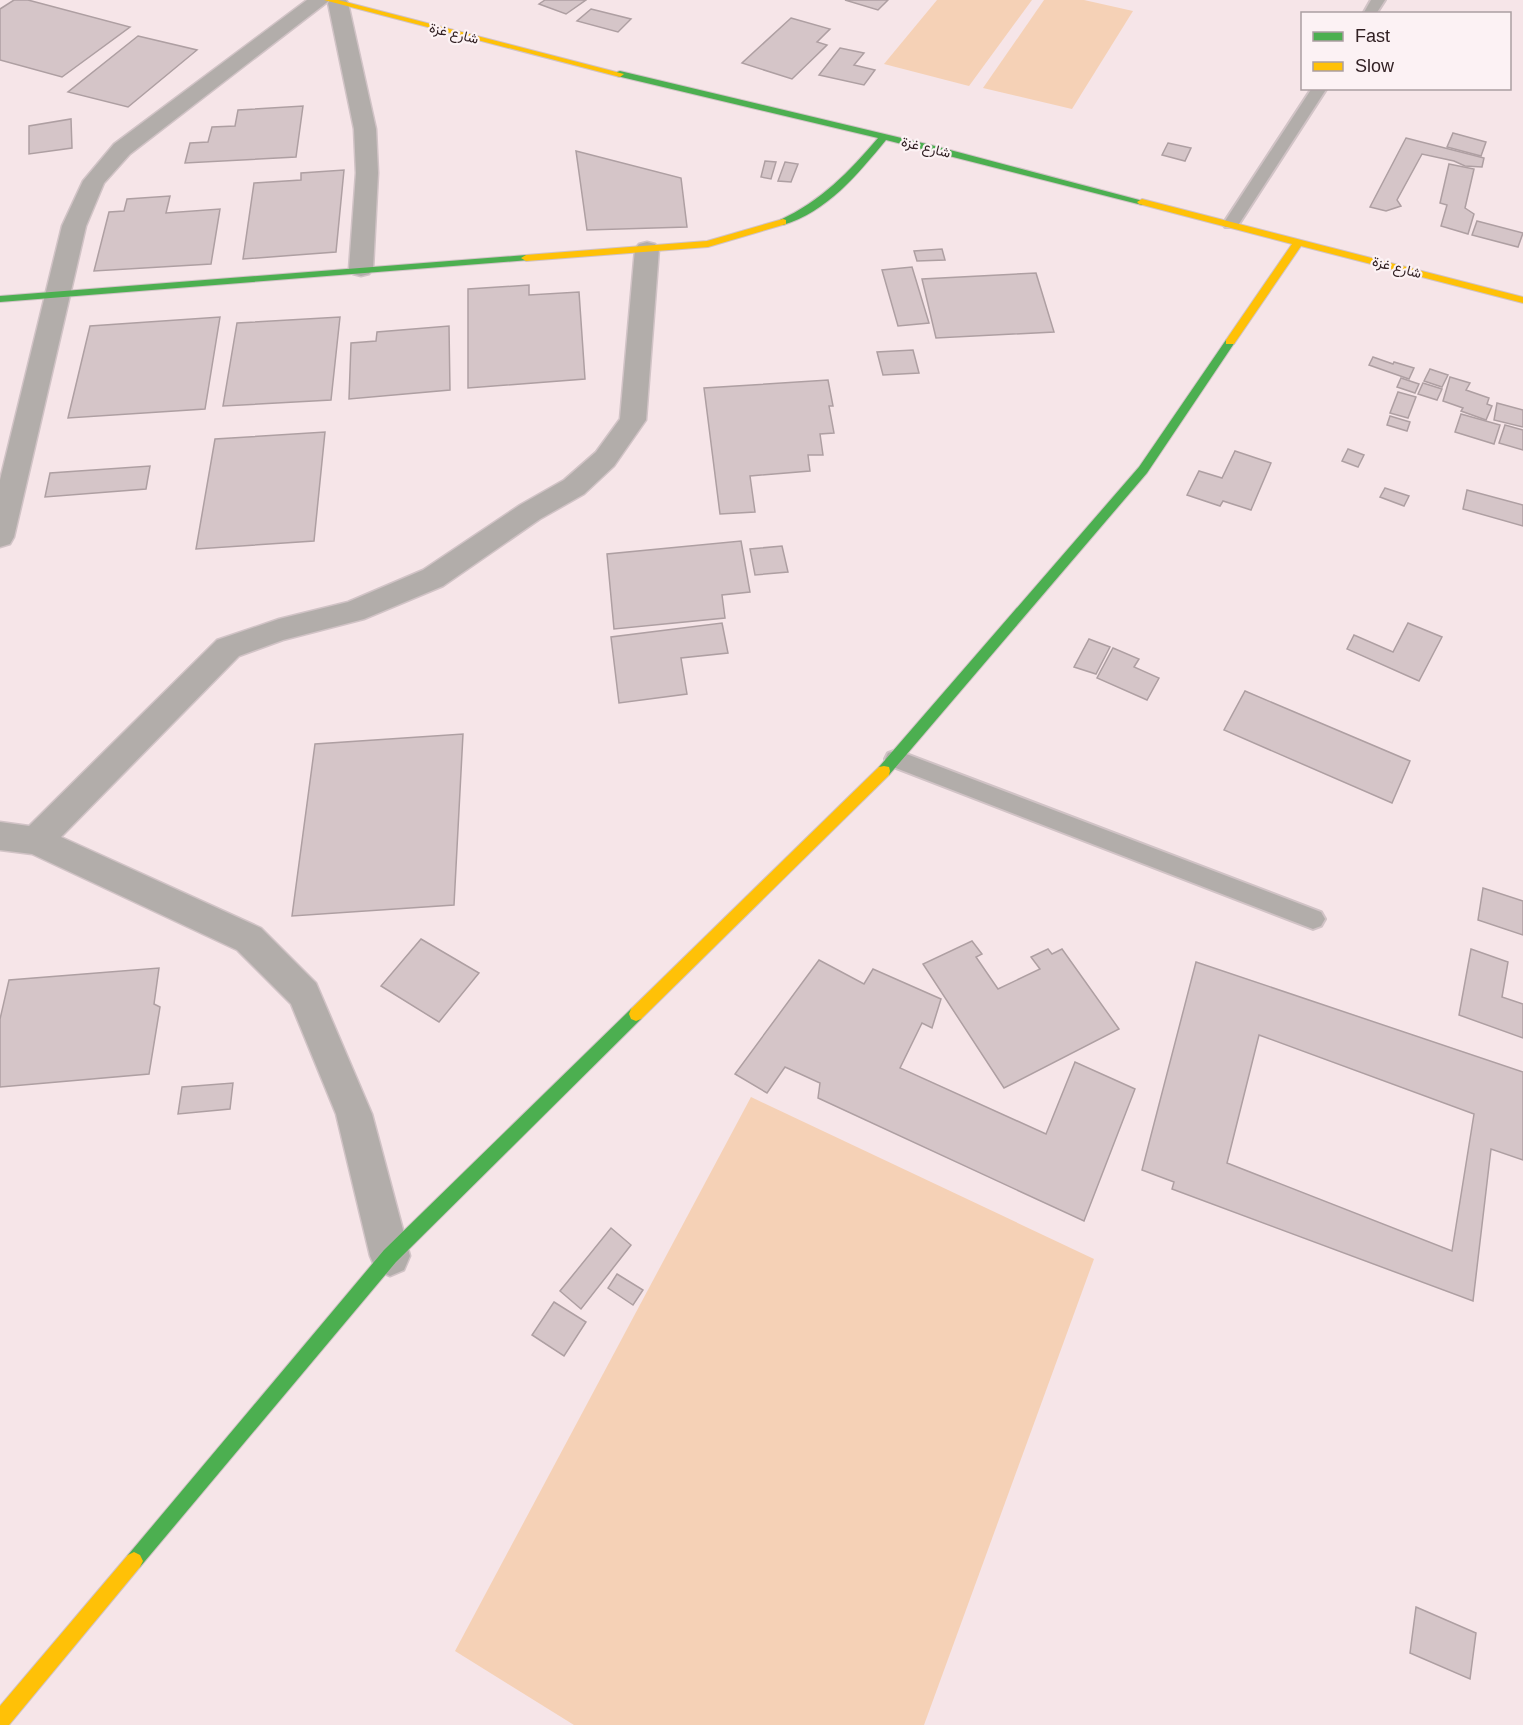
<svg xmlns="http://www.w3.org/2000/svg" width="1523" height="1725" viewBox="0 0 1523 1725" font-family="Helvetica,Vazirmatn,sans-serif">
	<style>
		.green { fill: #f5d1b6 }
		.building { fill: #d5c5c8; stroke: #ae9fa2; stroke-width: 1.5; fill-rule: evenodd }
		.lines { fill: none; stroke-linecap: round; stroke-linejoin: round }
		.lane-casing { stroke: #d1c3c6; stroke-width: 4 }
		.street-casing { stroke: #d1c3c6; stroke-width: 3 }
		.fast-casing { stroke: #d1c3c6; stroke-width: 2 }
		.slow-casing { stroke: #d1c3c6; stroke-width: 2 }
		.lane { fill: #b2adaa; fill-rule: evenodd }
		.street { fill: #b2adaa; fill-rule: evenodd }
		.fast { fill: #4caf50; fill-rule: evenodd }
		.slow { fill: #ffc107; fill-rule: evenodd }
		.labels { text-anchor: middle; stroke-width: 4.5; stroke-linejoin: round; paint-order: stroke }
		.far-street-label { font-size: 14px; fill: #322124; stroke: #fcf2f4 }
	</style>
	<rect width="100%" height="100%" fill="#f6e5e8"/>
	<g class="green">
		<path d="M 937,0 L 1032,0 L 969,86 L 884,64 Z"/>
		<path d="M 1044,0 L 1084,0 L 1133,11 L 1072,109 L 983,88 Z"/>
		<path d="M 751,1097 L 1094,1259 L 924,1725 L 574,1725 L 455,1651 Z"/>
	</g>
	<g class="building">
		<path d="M 14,0 L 28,0 L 130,27 L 62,77 L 0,60 L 0,9 Z"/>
		<path d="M 545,0 L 586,0 L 566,14 L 539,4 Z"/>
		<path d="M 845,0 L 888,0 L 878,10 Z"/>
		<path d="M 591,9 L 631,19 L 618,32 L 577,21 Z"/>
		<path d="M 791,18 L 830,29 L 817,42 L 827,45 L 792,79 L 742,63 Z"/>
		<path d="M 138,36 L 197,50 L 128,107 L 68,92 Z"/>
		<path d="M 840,48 L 864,53 L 854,65 L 875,70 L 864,85 L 819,75 Z"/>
		<path d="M 303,106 L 296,157 L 185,163 L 190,143 L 208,142 L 212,127 L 235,126 L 238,110 Z"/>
		<path d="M 71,119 L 72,148 L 29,154 L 29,126 Z"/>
		<path d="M 1453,133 L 1486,142 L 1481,156 L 1447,147 Z"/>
		<path d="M 1406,138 L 1484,158 L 1482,167 L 1465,166 L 1454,161 L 1422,154 L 1397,200 L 1401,206 L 1386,211 L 1370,207 Z"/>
		<path d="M 1168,143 L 1191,148 L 1185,161 L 1162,155 Z"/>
		<path d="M 576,151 L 681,178 L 687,227 L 587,230 Z"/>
		<path d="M 765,161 L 776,162 L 771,179 L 761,177 Z"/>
		<path d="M 785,162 L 798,164 L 791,182 L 778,181 Z"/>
		<path d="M 1449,164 L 1474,169 L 1465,208 L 1474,214 L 1468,234 L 1441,226 L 1447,205 L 1440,203 Z"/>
		<path d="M 344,170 L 336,252 L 243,259 L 254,183 L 301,180 L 301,173 Z"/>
		<path d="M 170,196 L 166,213 L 220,209 L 211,264 L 94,271 L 109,212 L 124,211 L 127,199 Z"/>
		<path d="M 1477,221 L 1523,233 L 1518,247 L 1472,235 Z"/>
		<path d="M 942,249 L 945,260 L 917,261 L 914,251 Z"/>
		<path d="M 912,267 L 929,323 L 898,326 L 882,270 Z"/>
		<path d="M 1036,273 L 1054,332 L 936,338 L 922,279 Z"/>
		<path d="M 529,285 L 529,295 L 579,292 L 585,379 L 468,388 L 468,289 Z"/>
		<path d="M 220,317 L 205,409 L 68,418 L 90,326 Z"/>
		<path d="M 340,317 L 331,400 L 223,406 L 237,323 Z"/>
		<path d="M 449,326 L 450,390 L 349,399 L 351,343 L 376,341 L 377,332 Z"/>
		<path d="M 913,350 L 919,373 L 883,375 L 877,352 Z"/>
		<path d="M 1373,357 L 1393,364 L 1394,362 L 1414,368 L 1409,379 L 1369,365 Z"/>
		<path d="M 1430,369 L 1448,375 L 1442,387 L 1424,381 Z"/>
		<path d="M 1450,377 L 1470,383 L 1466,390 L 1489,398 L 1487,404 L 1492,406 L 1486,420 L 1461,411 L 1463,408 L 1443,401 Z"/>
		<path d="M 1401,378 L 1419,384 L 1415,393 L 1397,387 Z"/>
		<path d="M 828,380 L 833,406 L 829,406 L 834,433 L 820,434 L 823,455 L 808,455 L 810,471 L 750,476 L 755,512 L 720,514 L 704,388 Z"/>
		<path d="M 1423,383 L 1442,389 L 1437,400 L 1418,394 Z"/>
		<path d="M 1398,392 L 1416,397 L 1408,418 L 1390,413 Z"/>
		<path d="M 1497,403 L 1523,410 L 1523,427 L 1494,420 Z"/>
		<path d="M 1461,414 L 1500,425 L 1494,444 L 1455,432 Z"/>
		<path d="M 1390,416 L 1410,422 L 1407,431 L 1387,425 Z"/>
		<path d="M 1505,425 L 1523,430 L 1523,450 L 1499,443 Z"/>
		<path d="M 325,432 L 314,541 L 196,549 L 215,439 Z"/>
		<path d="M 1348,449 L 1364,455 L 1358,467 L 1342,461 Z"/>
		<path d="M 1235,451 L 1271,463 L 1251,510 L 1223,501 L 1220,506 L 1187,495 L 1199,471 L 1222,478 Z"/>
		<path d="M 150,466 L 146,489 L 45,497 L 50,473 Z"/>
		<path d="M 1385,488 L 1409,496 L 1404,506 L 1380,497 Z"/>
		<path d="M 1467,490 L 1523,505 L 1523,526 L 1463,509 Z"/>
		<path d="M 741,541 L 750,592 L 722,595 L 725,618 L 614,629 L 607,554 Z"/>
		<path d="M 782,546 L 788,572 L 755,575 L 750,549 Z"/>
		<path d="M 722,623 L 728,653 L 681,658 L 687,694 L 619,703 L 611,637 Z"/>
		<path d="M 1408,623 L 1442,637 L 1419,681 L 1347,649 L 1354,635 L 1393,652 Z"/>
		<path d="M 1089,639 L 1110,647 L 1096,674 L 1074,667 Z"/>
		<path d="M 1113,648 L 1139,659 L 1134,667 L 1159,678 L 1147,700 L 1097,678 Z"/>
		<path d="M 1245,691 L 1410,761 L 1392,803 L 1224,730 Z"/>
		<path d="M 463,734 L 454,905 L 292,916 L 315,744 Z"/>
		<path d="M 1483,888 L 1523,901 L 1523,935 L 1478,920 Z"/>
		<path d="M 421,939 L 479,973 L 439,1022 L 381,986 Z"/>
		<path d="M 972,941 L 982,954 L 976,957 L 998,989 L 1040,969 L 1031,957 L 1048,949 L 1052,954 L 1062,949 L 1119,1029 L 1004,1088 L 923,964 Z"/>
		<path d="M 1471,949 L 1508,962 L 1502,997 L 1523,1004 L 1523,1038 L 1459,1015 Z"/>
		<path d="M 819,960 L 864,984 L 873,969 L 941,999 L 932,1028 L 922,1023 L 900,1068 L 1046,1134 L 1075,1062 L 1135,1089 L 1084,1221 L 818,1098 L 820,1083 L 785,1067 L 767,1093 L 735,1074 Z"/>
		<path d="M 1196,962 L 1523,1072 L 1523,1160 L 1491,1149 L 1473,1301 L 1172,1189 L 1174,1182 L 1142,1170 ZM 1259,1035 L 1474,1114 L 1452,1251 L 1227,1163 Z"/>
		<path d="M 159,968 L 154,1004 L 160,1007 L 149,1074 L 0,1087 L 0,1019 L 9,980 Z"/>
		<path d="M 233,1083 L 230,1109 L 178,1114 L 182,1087 Z"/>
		<path d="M 611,1228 L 631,1245 L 581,1309 L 560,1291 Z"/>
		<path d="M 617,1274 L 643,1290 L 633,1305 L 608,1288 Z"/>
		<path d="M 554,1302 L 586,1322 L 564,1356 L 532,1335 Z"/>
		<path d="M 1416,1607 L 1476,1633 L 1470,1679 L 1410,1653 Z"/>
	</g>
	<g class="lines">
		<defs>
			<g id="lane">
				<path d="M 1371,0 L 1385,0 L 1376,14 L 1363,14 Z"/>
				<path d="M 1312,88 L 1327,88 L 1237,227 L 1225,227 L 1223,224 Z"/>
				<path d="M 896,750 L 1321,912 L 1325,919 L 1321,926 L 1313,929 L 888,765 L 885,759 L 888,753 Z"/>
			</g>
			<g id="street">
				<path d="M 307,0 L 330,0 L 130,154 L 104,183 L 86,226 L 14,537 L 10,544 L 0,547 L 0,480 L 62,226 L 83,181 L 114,144 Z"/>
				<path d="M 330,0 L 346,0 L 348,3 L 376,129 L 378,173 L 373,269 L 369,274 L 361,276 L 353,274 L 349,269 L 356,173 L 354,129 L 328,3 Z"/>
				<path d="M 647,242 L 655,244 L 659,249 L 646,420 L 614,466 L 584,494 L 540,519 L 443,586 L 364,619 L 283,640 L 239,656 L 61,837 L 261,928 L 316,983 L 372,1114 L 410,1256 L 404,1270 L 390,1276 L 376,1270 L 370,1256 L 336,1114 L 291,1004 L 237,950 L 32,854 L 0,850 L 0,822 L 29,826 L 217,640 L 279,619 L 348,602 L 423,570 L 520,505 L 564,480 L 596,452 L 620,419 L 635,249 L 639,244 Z"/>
			</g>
			<g id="fast">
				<path d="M 620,71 L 935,146 L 1147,202 L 1142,205 L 886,140 C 858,174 827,212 783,225 L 780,224 L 780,220 C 821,201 849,172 878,138 L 617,76 L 617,72 Z"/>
				<path d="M 526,255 L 529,256 L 529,260 L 0,302 L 0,296 Z"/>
				<path d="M 1230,339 L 1235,342 L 1147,473 L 889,775 L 879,775 L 878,771 L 879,767 L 1139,467 L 1226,340 Z"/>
				<path d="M 636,1007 L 641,1009 L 643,1014 L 641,1019 L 396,1262 L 140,1567 L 134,1570 L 128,1567 L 125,1561 L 128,1555 L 384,1250 L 631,1009 Z"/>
			</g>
			<g id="slow">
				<path d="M 324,0 L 338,0 L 624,74 L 620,77 Z"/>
				<path d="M 1142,199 L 1523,297 L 1523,303 L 1301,246 L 1234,344 L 1226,344 L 1226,340 L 1292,244 L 1139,204 L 1137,202 Z"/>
				<path d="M 783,219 L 786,220 L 786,224 L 708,247 L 526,261 L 521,258 L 526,255 L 707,241 Z"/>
				<path d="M 884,766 L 889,767 L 890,771 L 889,775 L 641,1019 L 636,1021 L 631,1019 L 629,1014 L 631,1009 L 879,767 Z"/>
				<path d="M 134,1552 L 140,1555 L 143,1561 L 140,1567 L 9,1725 L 0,1725 L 0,1706 L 128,1555 Z"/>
			</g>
		</defs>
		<use href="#lane" class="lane-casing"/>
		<use href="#street" class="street-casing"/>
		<use href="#fast" class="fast-casing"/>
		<use href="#slow" class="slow-casing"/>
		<use href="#lane" class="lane"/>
		<use href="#street" class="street"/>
		<use href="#fast" class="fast"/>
		<use href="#slow" class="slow"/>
	</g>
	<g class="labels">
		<g class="far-street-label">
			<text transform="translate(454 33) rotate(14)" y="5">شارع غزة</text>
			<text transform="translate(926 147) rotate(14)" y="5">شارع غزة</text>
			<text transform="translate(1397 267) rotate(15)" y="5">شارع غزة</text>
		</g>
	</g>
	<rect x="1301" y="12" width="210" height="78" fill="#fcf2f4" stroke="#ab9ea1" stroke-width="1.5"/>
	<rect x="1313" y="32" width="30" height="9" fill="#4caf50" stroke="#ab9ea1" stroke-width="1.5"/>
	<text x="1355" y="42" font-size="18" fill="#322124">Fast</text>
	<rect x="1313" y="62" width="30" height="9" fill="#ffc107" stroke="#ab9ea1" stroke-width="1.5"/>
	<text x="1355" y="72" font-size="18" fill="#322124">Slow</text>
</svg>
